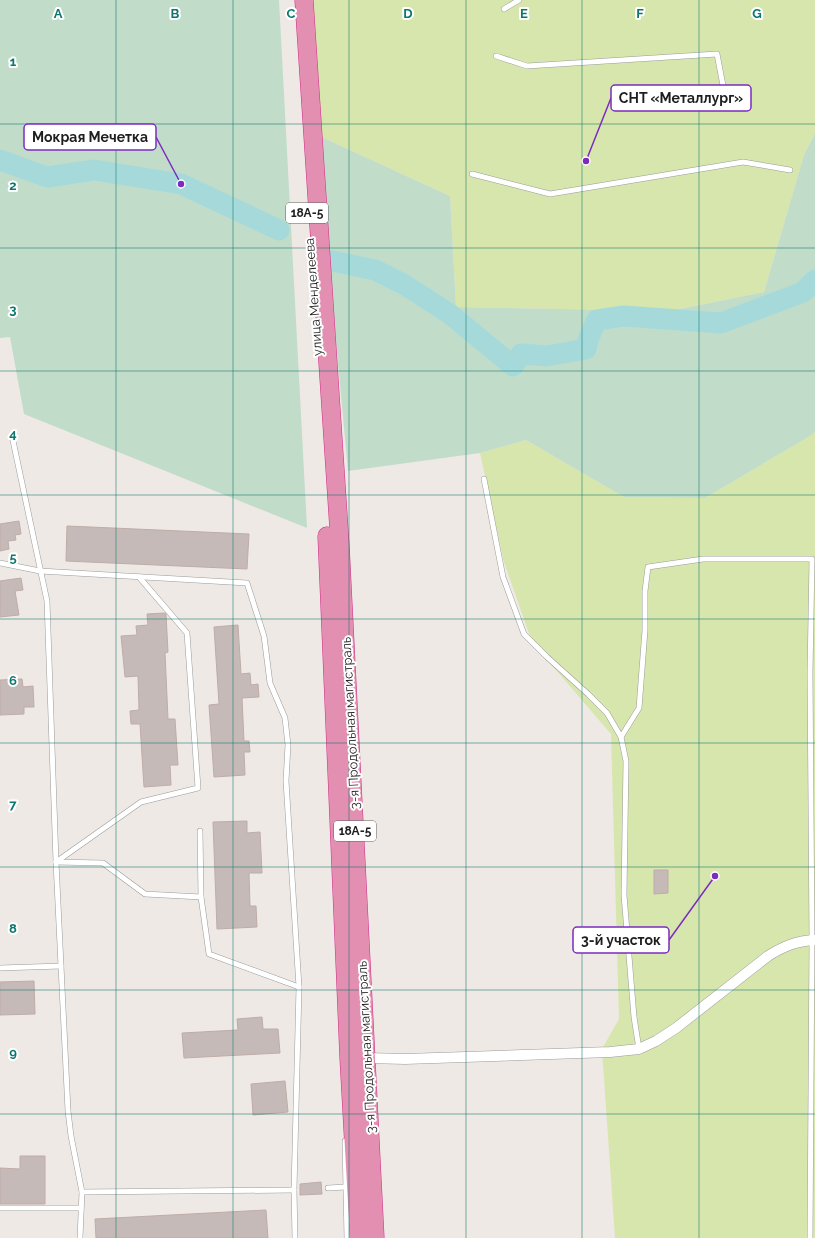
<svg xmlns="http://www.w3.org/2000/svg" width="815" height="1238" viewBox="0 0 815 1238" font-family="Raleway,sans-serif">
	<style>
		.grass { fill: #d6e6ac }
		.wetland { fill: #c2dcca }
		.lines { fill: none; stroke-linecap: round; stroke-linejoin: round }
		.river { stroke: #a6dada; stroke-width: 21 }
		.building { fill: #c6bab8; stroke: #bfaca7 }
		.lane-casing { stroke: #9b9b9b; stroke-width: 6 }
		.street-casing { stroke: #9b9b9b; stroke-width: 11 }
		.highway-casing { stroke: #d12c89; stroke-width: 19 }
		.lane { stroke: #fff; stroke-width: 5 }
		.street { stroke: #fff; stroke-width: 10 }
		.highway { stroke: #e28fb1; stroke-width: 18 }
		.grid { fill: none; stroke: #0f766e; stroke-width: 1; stroke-opacity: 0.55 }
		.labels { text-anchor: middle; stroke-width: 4; stroke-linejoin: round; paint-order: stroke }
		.shield { fill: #fff; stroke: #626262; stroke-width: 1 }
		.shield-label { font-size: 12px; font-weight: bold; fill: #1e1e1e }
		.street-label { font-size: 13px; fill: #1e1e1e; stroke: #fff }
		.grid-label { font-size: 13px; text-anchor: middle; font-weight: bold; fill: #0f766e; stroke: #fff; stroke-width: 4; stroke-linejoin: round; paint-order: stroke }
		.leader { fill: none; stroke: #7b2cbf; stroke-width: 1.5 }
		.callout-dot { fill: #7b2cbf; stroke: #fff; stroke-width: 1.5 }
		.callout { fill: #fff; stroke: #7b2cbf; stroke-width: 1.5 }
		.callout-label { font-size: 14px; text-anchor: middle; font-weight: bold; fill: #1e1e1e }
	</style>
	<rect width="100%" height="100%" fill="#eee9e4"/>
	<g class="grass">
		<path d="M 308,0 L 815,0 L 815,133 L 804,155 L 764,292 L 670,311 L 456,307 L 450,196 L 317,135 Z"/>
		<path d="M 815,432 L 815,1238 L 615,1238 L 602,1049 L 619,1019 L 611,734 L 532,642 L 504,562 L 480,453 L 526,440 L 624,497 L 705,498 L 810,436 Z"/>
	</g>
	<g class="wetland">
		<path d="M 0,0 L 279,0 L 307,528 L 24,414 L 10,337 L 0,338 Z"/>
		<path d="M 815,133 L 815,432 L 810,436 L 705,498 L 624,497 L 526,440 L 480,453 L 348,471 L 317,135 L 450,196 L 456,307 L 670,311 L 764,292 L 804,155 Z"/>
	</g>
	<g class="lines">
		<g class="river">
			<path d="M 0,160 L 47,177 L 94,170 L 181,184 L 279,230"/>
			<path d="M 333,261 L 375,270 L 405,285 L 450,314 L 513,366 L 521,354 L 547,356 L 586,349 L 589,337 L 597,320 L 624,316 L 721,323 L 803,292 L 815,280"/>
		</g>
	</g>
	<g class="building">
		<path d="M 19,521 L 21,534 L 15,535 L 16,540 L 8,541 L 9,549 L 0,551 L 0,524 Z"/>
		<path d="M 67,526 L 249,534 L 247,569 L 66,561 Z"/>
		<path d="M 21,578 L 23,590 L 15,591 L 19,615 L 0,617 L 0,581 Z"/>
		<path d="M 164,613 L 166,614 L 168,652 L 165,653 L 168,719 L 175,719 L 178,765 L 170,765 L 171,785 L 144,787 L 140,724 L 131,724 L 130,711 L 139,710 L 138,676 L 125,677 L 121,636 L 137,635 L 136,626 L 148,625 L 147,614 Z"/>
		<path d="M 238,625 L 241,674 L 250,673 L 251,685 L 258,684 L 259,697 L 242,698 L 244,741 L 249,741 L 250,752 L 244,752 L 245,775 L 214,777 L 209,705 L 219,704 L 214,627 Z"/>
		<path d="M 22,679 L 23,687 L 33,686 L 34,707 L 24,707 L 24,714 L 0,715 L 0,680 Z"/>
		<path d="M 247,821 L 247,833 L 260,832 L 262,873 L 249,873 L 250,906 L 256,906 L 257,927 L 217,929 L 213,822 Z"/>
		<path d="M 654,870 L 668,870 L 668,893 L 654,894 Z"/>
		<path d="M 34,981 L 35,1014 L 0,1015 L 0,982 Z"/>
		<path d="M 262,1017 L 263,1029 L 278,1029 L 280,1053 L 184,1058 L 182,1033 L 238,1030 L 237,1019 Z"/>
		<path d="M 285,1081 L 288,1112 L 253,1115 L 251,1084 Z"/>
		<path d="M 20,1156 L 45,1156 L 45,1204 L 0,1204 L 0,1168 L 20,1169 Z"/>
		<path d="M 321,1182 L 322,1194 L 300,1195 L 300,1184 Z"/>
		<path d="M 266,1210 L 268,1238 L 96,1238 L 95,1219 Z"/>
	</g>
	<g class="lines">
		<defs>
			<g id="lane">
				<path d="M 504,9 L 519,0"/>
				<path d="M 496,56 L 527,66 L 717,54 L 725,96"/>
				<path d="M 472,174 L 550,194 L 743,162 L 790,170"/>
				<path d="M 12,436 L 47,601 L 56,862 L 68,1111 L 71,1136 L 82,1192 L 80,1238"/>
				<path d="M 484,479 L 503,577 L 524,634 L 547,657 L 588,694 L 607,713 L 621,737"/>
				<path d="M 0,563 L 40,571 L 247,583 L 264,636 L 270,683 L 285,718 L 288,745 L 286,781 L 299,987 L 294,1190 L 295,1238"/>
				<path d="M 200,831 L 201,897 L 209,954 L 299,987"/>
				<path d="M 56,862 L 141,802 L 198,788 L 187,633 L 139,577"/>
				<path d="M 56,862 L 103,863 L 145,894 L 201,897"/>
				<path d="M 0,968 L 61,966"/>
				<path d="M 639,1049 L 634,1017 L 624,895 L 626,761 L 621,737 L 639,708 L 645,630 L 645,591 L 648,567 L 703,559 L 812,559 L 810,673 L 812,940 L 810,1238"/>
				<path d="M 345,1141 L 347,1238"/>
				<path d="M 328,1188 L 346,1187"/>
				<path d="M 82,1192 L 294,1190"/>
				<path d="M 0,1208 L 81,1208"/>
			</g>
			<path id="street" d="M 367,1058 L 405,1059 L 610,1052 L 639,1049 L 656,1041 L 676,1028 L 768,956 C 784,946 796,941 815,940"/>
			<g id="highway">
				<path d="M 304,0 L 340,545 L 375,1238"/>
				<path d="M 327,536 L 349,1058 L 359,1238"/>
			</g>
		</defs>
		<use href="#lane" class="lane-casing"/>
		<use href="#street" class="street-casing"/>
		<use href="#highway" class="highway-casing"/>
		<use href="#lane" class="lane"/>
		<use href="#street" class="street"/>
		<use href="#highway" class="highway"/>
	</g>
	<path class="grid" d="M 116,0 L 116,1238M 233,0 L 233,1238M 349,0 L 349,1238M 466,0 L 466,1238M 582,0 L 582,1238M 699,0 L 699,1238M 0,124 L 815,124M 0,248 L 815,248M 0,371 L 815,371M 0,495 L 815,495M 0,619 L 815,619M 0,743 L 815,743M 0,867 L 815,867M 0,990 L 815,990M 0,1114 L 815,1114"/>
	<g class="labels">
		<g class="shield">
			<rect x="286" y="203" width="42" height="20" rx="3"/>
			<rect x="334" y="821" width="42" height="20" rx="3"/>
		</g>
		<g class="shield-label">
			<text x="307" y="217">18А-5</text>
			<text x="355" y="835">18А-5</text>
		</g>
		<g class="street-label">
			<text transform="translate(313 297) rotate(-94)" y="5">улица Менделеева</text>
			<text transform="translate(350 723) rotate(-93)" y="5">3-я Продольная магистраль</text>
			<text transform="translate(366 1047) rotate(-93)" y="5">3-я Продольная магистраль</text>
		</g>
	</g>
	<g class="grid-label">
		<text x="58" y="18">A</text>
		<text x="175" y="18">B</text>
		<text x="291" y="18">C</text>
		<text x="408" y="18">D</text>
		<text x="524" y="18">E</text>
		<text x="640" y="18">F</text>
		<text x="757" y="18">G</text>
		<text x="13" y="66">1</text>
		<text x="13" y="190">2</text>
		<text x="13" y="314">3</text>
		<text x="13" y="438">4</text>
		<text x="13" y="562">5</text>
		<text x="13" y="685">6</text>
		<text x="13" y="809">7</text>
		<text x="13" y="933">8</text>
		<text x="13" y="1057">9</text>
	</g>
	<path class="leader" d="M586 161L611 98M181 184L156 137M715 876L669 940"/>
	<g class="callout-dot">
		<circle cx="586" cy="161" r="4"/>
		<circle cx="181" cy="184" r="4"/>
		<circle cx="715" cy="876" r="4"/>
	</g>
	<g class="callout">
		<rect x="611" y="85" width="140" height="26" rx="4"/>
		<rect x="24" y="124" width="132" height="26" rx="4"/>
		<rect x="573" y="927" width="96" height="26" rx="4"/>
	</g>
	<g class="callout-label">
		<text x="681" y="103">СНТ «Металлург»</text>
		<text x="90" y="142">Мокрая Мечетка</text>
		<text x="621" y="945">3-й участок</text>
	</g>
</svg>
